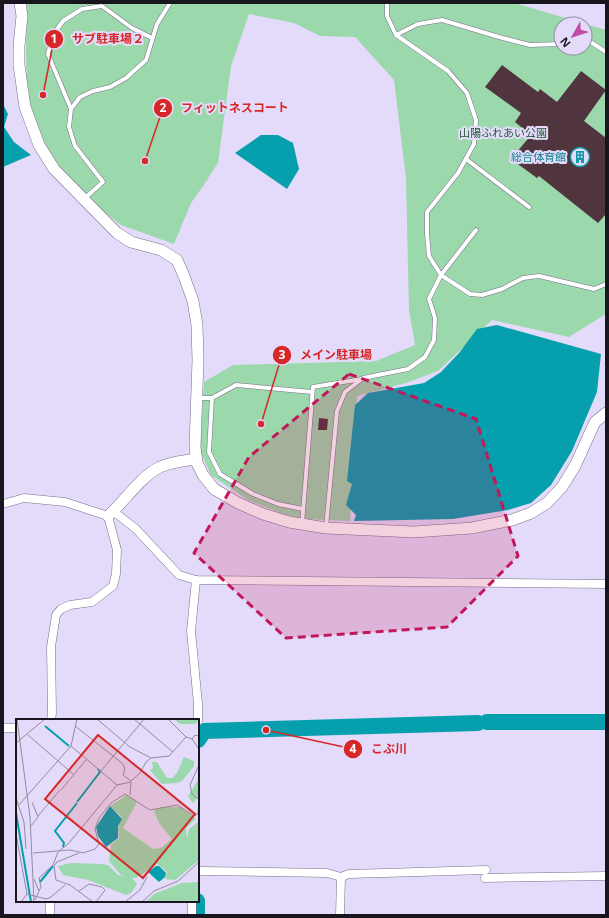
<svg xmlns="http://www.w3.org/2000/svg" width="609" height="918" viewBox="0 0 609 918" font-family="'Noto Sans','Noto Sans JP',sans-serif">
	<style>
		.green { fill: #9bd8ac }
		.water { fill: #069fad }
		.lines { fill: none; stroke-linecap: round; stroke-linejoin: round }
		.river { stroke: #069fad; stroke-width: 16 }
		.building { fill: #50343e }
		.lane-casing { stroke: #776f8a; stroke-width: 5 }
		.street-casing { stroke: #776f8a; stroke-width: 9 }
		.secondary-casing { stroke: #776f8a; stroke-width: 12 }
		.lane { stroke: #fff; stroke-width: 4 }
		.street { stroke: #fff; stroke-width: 8 }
		.secondary { stroke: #fff; stroke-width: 11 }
		.marked { fill: #c2185b; fill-opacity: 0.2; stroke: #c2185b; stroke-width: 3; stroke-dasharray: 8 5; stroke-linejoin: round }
		.labels { text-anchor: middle; stroke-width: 4; stroke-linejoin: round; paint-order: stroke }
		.park-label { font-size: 11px; fill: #1f5734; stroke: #e4dbfa }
		.culture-label { font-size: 11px; fill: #0d838f; stroke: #e4dbfa; text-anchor: end }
		.inset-river { fill: none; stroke: #069fad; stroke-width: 2 }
		.inset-road { fill: none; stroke: #928ca2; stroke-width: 1 }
		.view { fill: #d62828; fill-opacity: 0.15; stroke: #d62828; stroke-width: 2 }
		.inset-edge { fill: none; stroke: #18151f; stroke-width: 2 }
		.leader { fill: none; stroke: #d62828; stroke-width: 1.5 }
		.callout-dot { fill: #d62828; stroke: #e4dbfa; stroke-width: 1.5 }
		.mark-label { font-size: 12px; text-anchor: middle; font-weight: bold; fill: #fff }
		.callout-label { font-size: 12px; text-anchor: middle; font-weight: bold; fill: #d62828; stroke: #e4dbfa; stroke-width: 4; stroke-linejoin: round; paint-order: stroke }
	</style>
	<rect width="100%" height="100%" fill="#e4dbfa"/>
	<path class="green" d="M 27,3 L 515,3 L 585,24 L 561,24 L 561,48 L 585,48 L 585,24 L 606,30 L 606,314 L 569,337 L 492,320 L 438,371 L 406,383 L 357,396 L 350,521 L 304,519 L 283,514 L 248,500 L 211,475 L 200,451 L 204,382 L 233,365 L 376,361 L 415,345 L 409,310 L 406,178 L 394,80 L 355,37 L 320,36 L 294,23 L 249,14 L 231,66 L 218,163 L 208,178 L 208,179 L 191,203 L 174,244 L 121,225 L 93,204 L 61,172 L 44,144 L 34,119 L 27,94 L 26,51 Z"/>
	<g class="water">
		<path d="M 3,104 L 8,114 L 4,127 L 14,142 L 31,155 L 3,167 Z"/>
		<path d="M 261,135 L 278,135 L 293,143 L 299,169 L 287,189 L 235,153 Z"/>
		<path d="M 497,325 L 601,354 L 597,392 L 572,451 L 551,485 L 531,503 L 508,510 L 453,519 L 354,521 L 356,515 L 346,505 L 352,484 L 347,481 L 355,405 L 368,393 L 424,383 L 441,372 L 459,353 L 477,329 Z"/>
	</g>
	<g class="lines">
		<g class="river">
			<path d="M 487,722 L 606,722"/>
			<path d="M 198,740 L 204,731 L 478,723"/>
			<path d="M 197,901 L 197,915"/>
		</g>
	</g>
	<g class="building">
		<path d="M 502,65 L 538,92 L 540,89 L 557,102 L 581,71 L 606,90 L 584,121 L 606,138 L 606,214 L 598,223 L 539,176 L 537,178 L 511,159 L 531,135 L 515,122 L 521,113 L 485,87 Z"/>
		<path d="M 319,418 L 328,419 L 327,430 L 318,430 Z"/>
	</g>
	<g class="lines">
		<defs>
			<g id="lane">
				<path d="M 387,3 L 387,16 L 396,35 L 448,71 L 467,93 L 476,120 L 474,144 L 458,173 L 427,212 L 427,234 L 429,256 L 441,275 L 470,294 L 482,295 L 502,289 L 523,278 L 539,276 L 594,289 L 606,284"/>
				<path d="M 396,35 L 418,24 L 442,20 L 499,37 L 530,45 L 561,44"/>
				<path d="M 585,41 L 589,41 L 606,52"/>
				<path d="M 71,109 L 48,54 L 53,35 L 63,21 L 82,9 L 102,6 L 132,28 L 152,38"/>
				<path d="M 466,159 L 529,207"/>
				<path d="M 85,198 L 103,182 L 75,146 L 69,127 L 71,109 L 80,97 L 93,91 L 110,87 L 126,78 L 146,60 L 157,24 L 170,3"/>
				<path d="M 197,398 L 212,398"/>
				<path d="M 303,509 L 278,504 L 253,494 L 220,474 L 209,452 L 212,398 L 236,385 L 312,392"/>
				<path d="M 302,524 L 313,387 L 362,379"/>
				<path d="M 326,527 L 337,411 L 345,392 L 363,378 L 408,369 L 425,357 L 434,340 L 435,318 L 429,299 L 441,275 L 476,230"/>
			</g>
			<g id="street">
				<path d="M 3,504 L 24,498 L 65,502 L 108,516 L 117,550 L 116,574 L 113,586 L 92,602 L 70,605 L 61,609 L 56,615 L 51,647 L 52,713 L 51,720"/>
				<path d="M 113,511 L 136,529 L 179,575 L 196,580 L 606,584"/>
				<path d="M 196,580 L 191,631 L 198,704 L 198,721"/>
				<path d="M 3,728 L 17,728"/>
				<path d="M 201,871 L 327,873 L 341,877 L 349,874 L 486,870"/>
				<path d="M 485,878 L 606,876"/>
				<path d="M 192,901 L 192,915"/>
				<path d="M 50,915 L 50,901"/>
				<path d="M 340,915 L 341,877"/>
			</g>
			<g id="secondary">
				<path d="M 20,3 L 22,16 L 19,46 L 19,65 L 25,107 L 39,145 L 54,169 L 117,233 L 131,242 L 161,250 L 177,260 L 184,276 L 193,301 L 197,325 L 198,360 L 195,447 L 197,463 L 203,475 L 214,489 L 238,503 L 263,514 L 289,522 L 326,528 L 414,532 L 472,528 L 512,520 L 531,513 L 547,503 L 562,487 L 575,466 L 595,422 L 606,413"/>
				<path d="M 108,516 C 125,501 140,477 160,467 C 171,462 184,461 196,459"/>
			</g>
		</defs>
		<use href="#lane" class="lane-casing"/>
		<use href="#street" class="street-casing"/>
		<use href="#secondary" class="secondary-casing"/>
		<use href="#lane" class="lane"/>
		<use href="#street" class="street"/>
		<use href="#secondary" class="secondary"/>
	</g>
	<path class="marked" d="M 349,374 L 476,419 L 518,556 L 447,627 L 286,638 L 194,553 L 249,457 Z"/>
	<defs>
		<symbol id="building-ring" viewBox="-11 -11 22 22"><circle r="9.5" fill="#e4dbfa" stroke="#0f9aa8" stroke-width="1.5"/><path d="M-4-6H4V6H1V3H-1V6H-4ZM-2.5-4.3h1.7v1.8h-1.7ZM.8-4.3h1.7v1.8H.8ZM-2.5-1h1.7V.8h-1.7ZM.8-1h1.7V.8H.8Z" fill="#0f9aa8"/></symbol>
	</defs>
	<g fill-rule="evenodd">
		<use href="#building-ring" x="569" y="146" width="22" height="22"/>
	</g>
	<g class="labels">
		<g class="park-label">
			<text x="503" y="137">山陽ふれあい公園</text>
		</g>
		<g class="culture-label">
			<text x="566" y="161">総合体育館</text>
		</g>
	</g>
	<g transform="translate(16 719)">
		<rect width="183" height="183" fill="#e4dbfa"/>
		<path d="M 158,0 L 183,0 L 183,2 L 179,5 L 164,5 ZM 168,38 L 178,42 L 178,47 L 166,62 L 160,64 L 146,65 L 134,51 L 137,49 L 136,43 L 141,43 L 151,59 L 156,59 L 161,54 ZM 183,49 L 183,77 L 177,84 L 172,77 L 182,61 ZM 111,76 L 121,83 L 107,109 L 137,130 L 145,129 L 156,120 L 143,104 L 138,92 L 145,88 L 164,88 L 180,100 L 170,109 L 171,120 L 173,110 L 183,102 L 183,141 L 159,161 L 149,160 L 151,153 L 141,145 L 120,159 L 116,159 L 121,165 L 115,174 L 110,176 L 72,161 L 47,156 L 42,147 L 55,144 L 85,145 L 92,146 L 102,156 L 113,158 L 105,156 L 93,142 L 95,126 L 103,119 L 102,109 L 106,98 L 94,87 ZM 183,163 L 183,182 L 130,183 L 138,175 L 166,164 Z" fill="#9bd8ac"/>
		<path d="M 94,87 L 106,100 L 102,107 L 102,119 L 90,128 L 82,117 L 80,108 ZM 140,147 L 143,147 L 150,154 L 149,158 L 143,163 L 132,153 Z" fill="#069fad"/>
		<path class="inset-river" d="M 29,7 L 53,27M 61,83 L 84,53 L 82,50M 0,94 L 15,183M 47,128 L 48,124 L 39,112 L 61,84M 24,163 L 37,147"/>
		<path class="inset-road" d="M 1,0 L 14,98 L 18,183M 81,0 L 114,28 L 135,39M 118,0 L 157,33M 152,0 L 170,18 L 176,20 L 179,16 L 183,17M 59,7 L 106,44 L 109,49 L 107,56 L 115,62M 12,16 L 57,55M 176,20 L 183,30M 0,24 L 29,0M 55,27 L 101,66M 85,52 L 128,0M 115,62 L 124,54 L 130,43 L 135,39 L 153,37 L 170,18M 45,71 L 70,41M 114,76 L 115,63M 0,79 L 8,103 L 10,130M 183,81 L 176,75 L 174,66 L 183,46M 2,87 L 55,27 L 61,0M 22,97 L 44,71M 15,107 L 22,98 L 16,83M 0,115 L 11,175M 43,132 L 52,125 L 101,66 L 115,63M 17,134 L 54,131 L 67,134 L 79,130 L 83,125 L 79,110 L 83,99 L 95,84 L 109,75 L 134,91 L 161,86 L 178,97 L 182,95 L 183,81M 63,134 L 41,143 L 38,147 L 40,161 L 54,166 L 77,183M 18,160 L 23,172 L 19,181M 23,172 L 25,168 L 23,159 L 37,146 L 42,133M 62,173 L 73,165 L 86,168 L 89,171 L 80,183M 5,183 L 11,175 L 30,180 L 35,178 L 49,166M 109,183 L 124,171 L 131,158M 126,183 L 138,172 L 162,162 L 183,143"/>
		<path class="view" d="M 82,16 L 179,95 L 127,159 L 29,80 Z"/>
		<rect width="183" height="183" class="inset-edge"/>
	</g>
	<path class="leader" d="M43 95L54 39M145 161L163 108M261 424L282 355M266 730L353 749"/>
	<g class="callout-dot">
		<circle cx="43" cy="95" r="4"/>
		<circle cx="145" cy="161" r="4"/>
		<circle cx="261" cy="424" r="4"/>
		<circle cx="266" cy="730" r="4"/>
		<circle cx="54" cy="39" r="10"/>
		<circle cx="163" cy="108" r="10"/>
		<circle cx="282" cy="355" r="10"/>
		<circle cx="353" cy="749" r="10"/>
	</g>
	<g class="mark-label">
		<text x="54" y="43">1</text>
		<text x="163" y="112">2</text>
		<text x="282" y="359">3</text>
		<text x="353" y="753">4</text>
	</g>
	<g class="callout-label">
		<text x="108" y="43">サブ駐車場２</text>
		<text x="235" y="112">フィットネスコート</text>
		<text x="336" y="359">メイン駐車場</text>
		<text x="389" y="753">こぶ川</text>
	</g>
	<rect width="609" height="918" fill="none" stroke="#18151f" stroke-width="8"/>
	<g transform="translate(573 36) rotate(231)"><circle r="19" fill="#e4dbfa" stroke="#928ca2"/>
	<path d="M0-3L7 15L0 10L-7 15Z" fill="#c04ca5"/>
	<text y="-6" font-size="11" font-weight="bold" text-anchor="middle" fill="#18151f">N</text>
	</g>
</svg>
